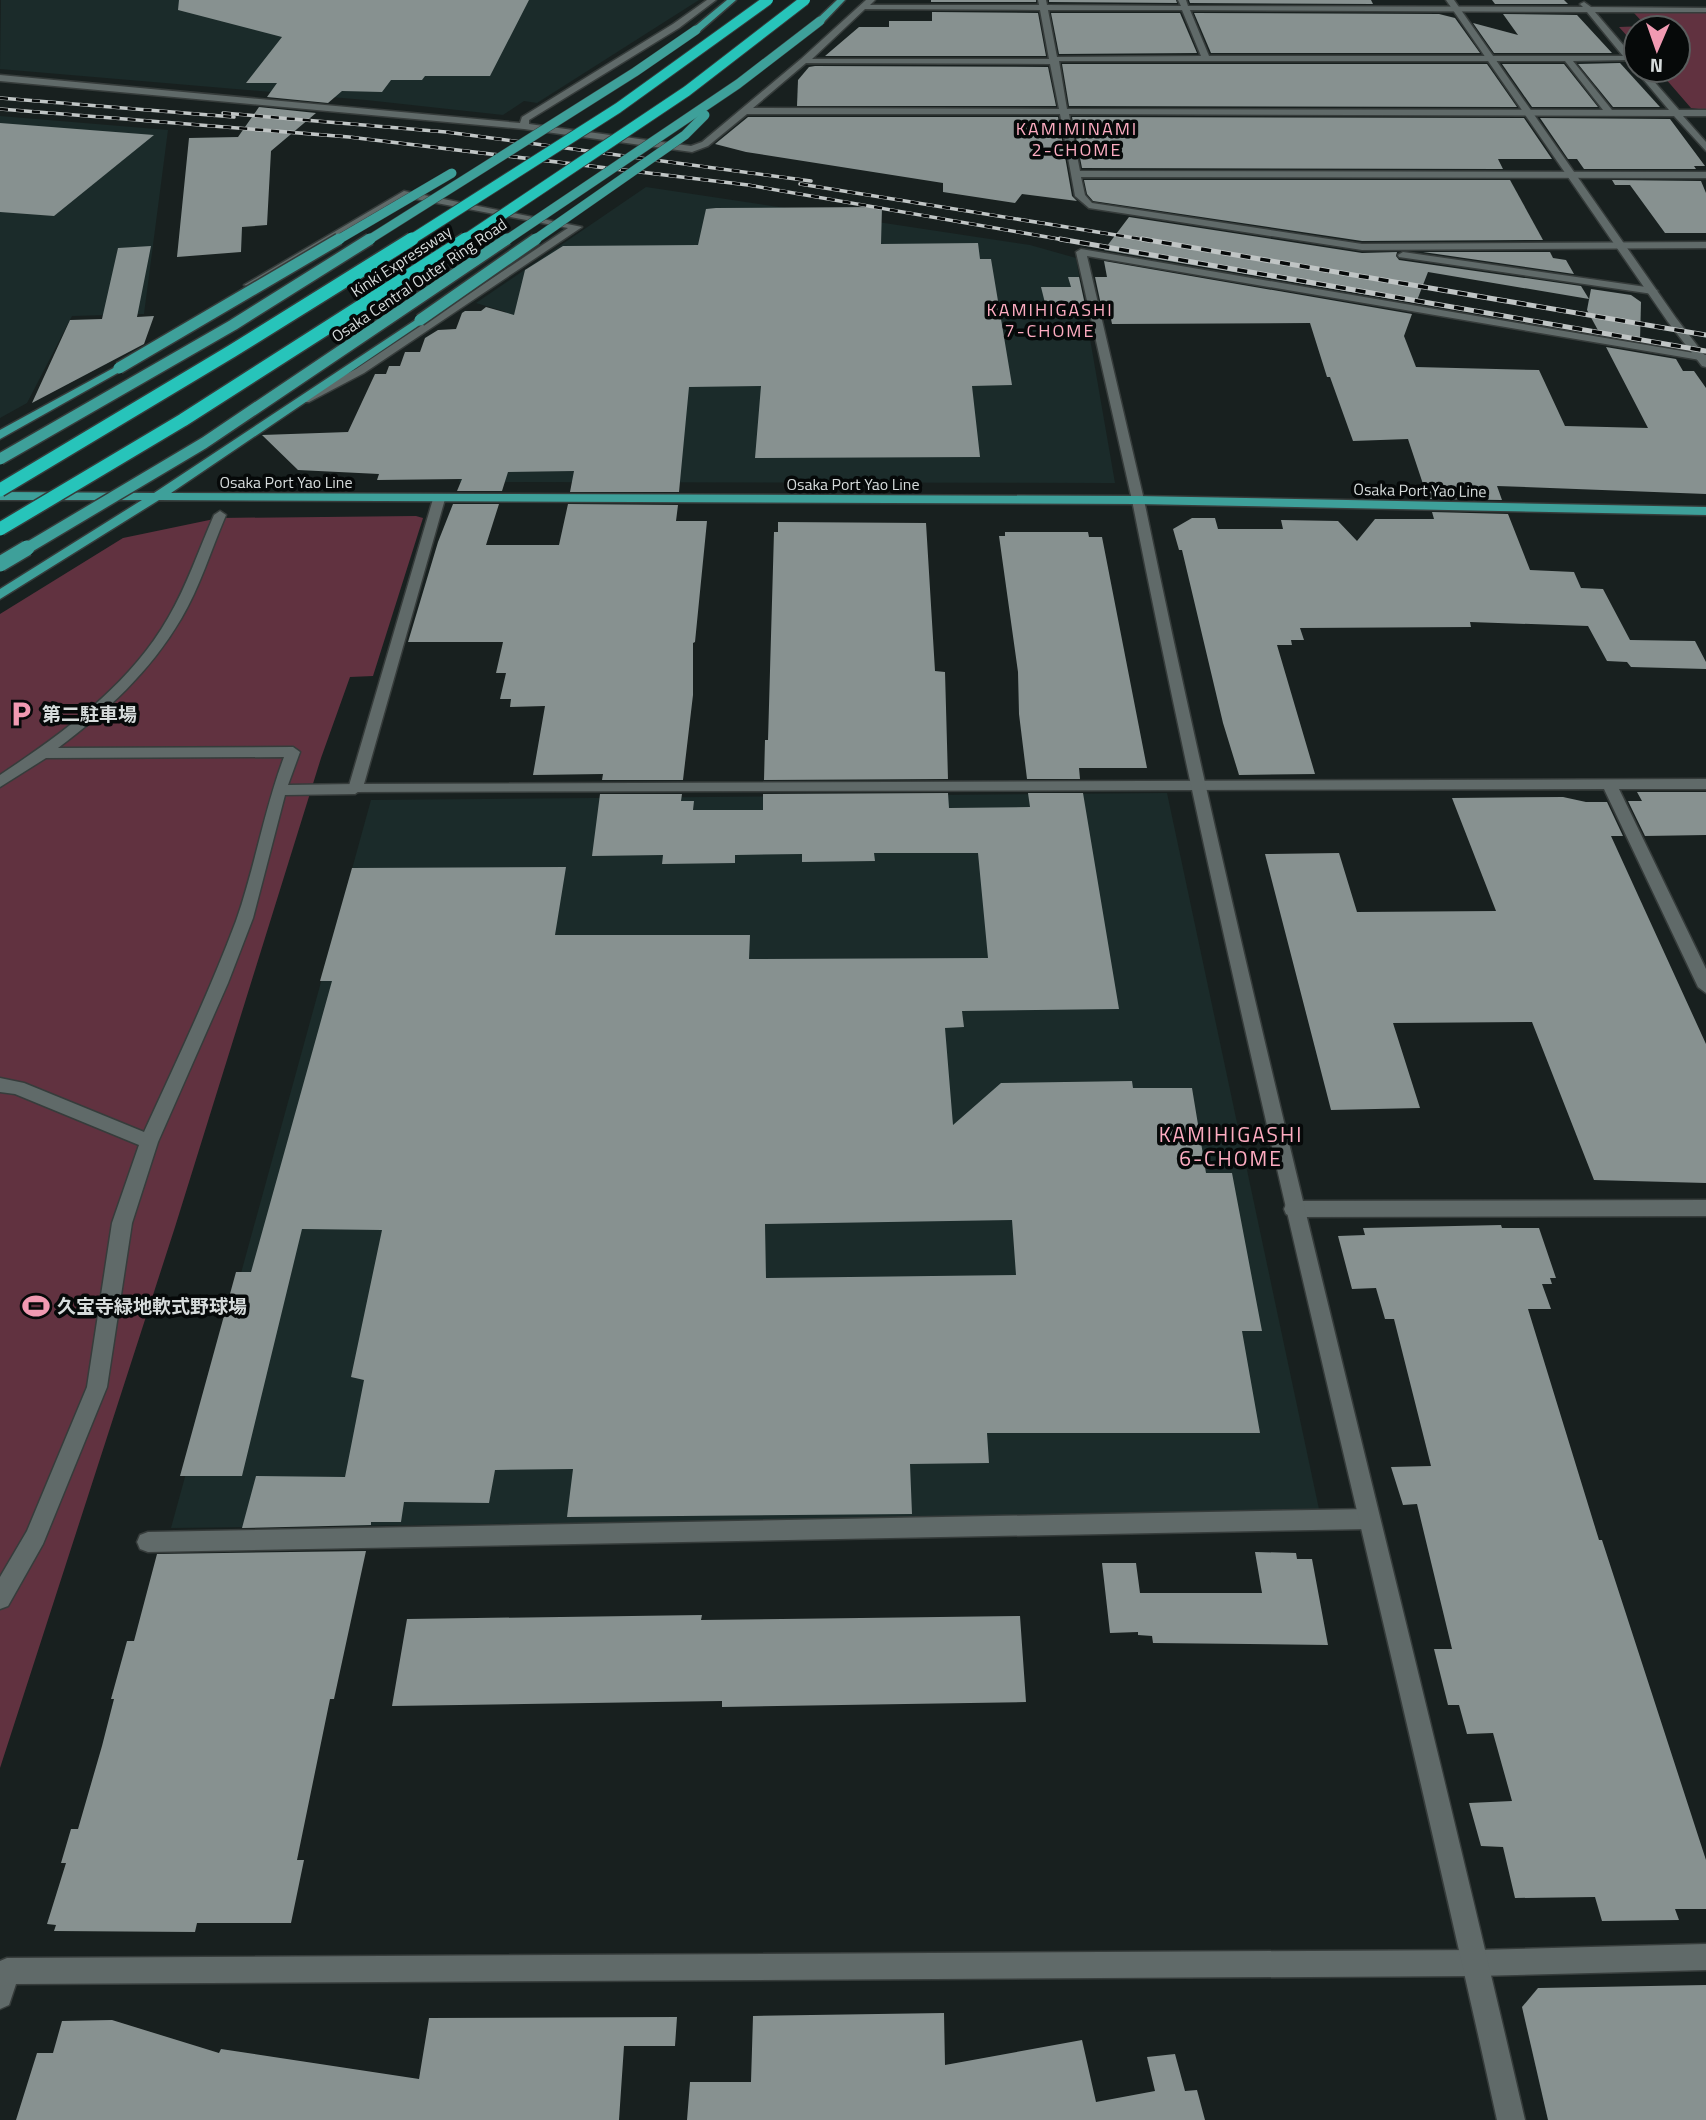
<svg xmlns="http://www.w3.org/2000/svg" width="1706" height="2120" viewBox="0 0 1706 2120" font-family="'Titillium Web','Noto Sans JP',sans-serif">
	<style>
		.built { fill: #1b2b2a }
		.green { fill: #613240 }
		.building { fill: #879190; fill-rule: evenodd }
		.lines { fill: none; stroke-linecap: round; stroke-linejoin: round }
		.pedestrian-casing { stroke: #363c3b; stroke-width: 3 }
		.minor-casing { stroke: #363c3b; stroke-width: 3 }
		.tertiary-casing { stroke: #363c3b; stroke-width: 3 }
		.primary-casing { stroke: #363c3b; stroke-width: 3 }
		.pedestrian { fill: #606a69; fill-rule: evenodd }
		.minor { fill: #606a69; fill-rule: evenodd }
		.tertiary { fill: #606a69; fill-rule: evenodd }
		.primary { fill: #3ea09a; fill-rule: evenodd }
		.rail-far1-casing { stroke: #c0c5c5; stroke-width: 3.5 }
		.rail-casing { stroke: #c0c5c5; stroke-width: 5 }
		.rail-far1 { stroke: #060909; stroke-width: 2.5; stroke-dasharray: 8; stroke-linecap: butt }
		.rail { stroke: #060909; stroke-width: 3.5; stroke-dasharray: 10; stroke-linecap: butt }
		.primary-bridge-far2-casing { stroke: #363c3b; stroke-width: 10; stroke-linecap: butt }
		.primary-bridge-far1-casing { stroke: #363c3b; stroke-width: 14; stroke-linecap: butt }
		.primary-bridge-casing { stroke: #363c3b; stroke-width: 18; stroke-linecap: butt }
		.motorway-bridge-far1-casing { stroke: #363c3b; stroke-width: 12; stroke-linecap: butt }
		.motorway-bridge-casing { stroke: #363c3b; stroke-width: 16; stroke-linecap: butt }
		.primary-bridge-far2 { stroke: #3ea09a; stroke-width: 9 }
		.primary-bridge-far1 { stroke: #3ea09a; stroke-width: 11 }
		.primary-bridge { stroke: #3ea09a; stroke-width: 15 }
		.motorway-bridge-far1 { stroke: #27c4ba; stroke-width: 10 }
		.motorway-bridge { stroke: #27c4ba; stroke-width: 13 }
		.labels { text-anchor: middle; stroke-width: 7; stroke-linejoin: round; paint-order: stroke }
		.far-street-label { font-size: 16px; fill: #d6dbdb; stroke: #060909 }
		.far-neighbourhood-label { font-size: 18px; letter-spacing: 2px; fill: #feacc1; stroke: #060909 }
		.poi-label { font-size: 19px; font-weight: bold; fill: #d6dbdb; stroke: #060909; text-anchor: start }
		.neighbourhood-label { font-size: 21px; letter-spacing: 2px; fill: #feacc1; stroke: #060909 }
	</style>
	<rect width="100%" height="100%" fill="#18201f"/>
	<g class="built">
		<path d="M 699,0 L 537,103 L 524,101 L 503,115 L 366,100 L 0,69 L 1,0 Z"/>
		<path d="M 0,116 L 168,130 L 144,314 L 72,316 L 27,403 L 0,418 Z"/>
		<path d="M 646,187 L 1030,245 L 1076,258 L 1115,483 L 459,482 L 506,312 L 476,303 Z"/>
		<path d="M 1167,793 L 1320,1514 L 171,1528 L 371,800 Z"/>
	</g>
	<g class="green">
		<path d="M 1634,13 L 1706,13 L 1706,110 L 1691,108 L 1658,70 L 1678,70 L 1678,28 L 1636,28 L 1636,46 L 1619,27 L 1646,26 Z"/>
		<path d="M 416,516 L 423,518 L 373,676 L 350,677 L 321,758 L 175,1227 L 0,1768 L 0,614 L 123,538 L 219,518 Z"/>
	</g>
	<g class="building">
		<path d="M 179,0 L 529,0 L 490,76 L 425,76 L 422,80 L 391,80 L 382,92 L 342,91 L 328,103 L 267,97 L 277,83 L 246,83 L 282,37 L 178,10 Z"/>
		<rect x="931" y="0" width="105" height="2"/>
		<path d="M 1049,0 L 1176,0 L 1177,3 L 1049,2 Z"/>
		<path d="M 1189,0 L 1371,0 L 1373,4 L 1190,3 Z"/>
		<path d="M 1492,0 L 1564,0 L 1568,4 L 1495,4 Z"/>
		<path d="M 932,12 L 1038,13 L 1046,56 L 825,56 L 859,27 L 889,27 L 889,21 L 932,21 Z"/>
		<path d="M 1051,13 L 1180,13 L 1197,53 L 1059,54 Z"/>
		<path d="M 1194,13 L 1439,14 L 1455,18 L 1480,53 L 1211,53 Z"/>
		<path d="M 1503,14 L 1577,15 L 1612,53 L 1494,53 L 1473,23 L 1518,35 Z"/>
		<path d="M 1620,63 L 1660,107 L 1613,107 L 1578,64 Z"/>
		<path d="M 1062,64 L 1487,64 L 1517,107 L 1069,106 Z"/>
		<path d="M 1502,64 L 1564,64 L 1598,107 L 1532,107 Z"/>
		<path d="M 815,66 L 1048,67 L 1056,106 L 797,106 L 798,80 L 809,67 Z"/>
		<path d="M 259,107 L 316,113 L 271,151 L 267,225 L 242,227 L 241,252 L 177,257 L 189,138 L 238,137 Z"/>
		<path d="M 748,117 L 1058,117 L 1072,196 L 1077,201 L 1022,194 L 1015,203 L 943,192 L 943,183 L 746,152 L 715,144 Z"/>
		<path d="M 1072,117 L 1524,118 L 1552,159 L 1498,159 L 1503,169 L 1082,168 Z"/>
		<path d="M 1540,118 L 1670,119 L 1705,166 L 1694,166 L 1696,169 L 1584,169 L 1577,159 L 1568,159 Z"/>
		<path d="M 0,123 L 154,135 L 54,216 L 0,212 Z"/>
		<path d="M 1084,180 L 1510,180 L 1543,240 L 1362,241 L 1093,201 L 1087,194 Z"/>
		<path d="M 1612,180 L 1701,181 L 1706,193 L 1706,233 L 1665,233 L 1630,185 L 1615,185 Z"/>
		<path d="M 882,207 L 881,244 L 978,243 L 980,259 L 991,259 L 1012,385 L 972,386 L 980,457 L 755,458 L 761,386 L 689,387 L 679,492 L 570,492 L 574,471 L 508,472 L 502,491 L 457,491 L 462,479 L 377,480 L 379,474 L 298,470 L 262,435 L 348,432 L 375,374 L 386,374 L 389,366 L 400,366 L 405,352 L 420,352 L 425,338 L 438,330 L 456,329 L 462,313 L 465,311 L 481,311 L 486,307 L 514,315 L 525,270 L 563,246 L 698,245 L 706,209 L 716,208 Z"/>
		<path d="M 1129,217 L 1362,253 L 1397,252 L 1396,256 L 1399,260 L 1581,286 L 1589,299 L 1428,272 L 1416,303 L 1104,250 Z"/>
		<path d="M 151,246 L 137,317 L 154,316 L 144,344 L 32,403 L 70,320 L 102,319 L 118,248 Z"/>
		<path d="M 1423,252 L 1550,252 L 1553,258 L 1566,260 L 1574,274 Z"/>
		<path d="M 1104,261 L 1412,314 L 1404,336 L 1416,367 L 1539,370 L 1565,426 L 1648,428 L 1606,347 L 1676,359 L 1683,371 L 1694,371 L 1706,388 L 1706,494 L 1497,486 L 1502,500 L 1428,499 L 1408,439 L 1353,441 L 1330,377 L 1327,377 L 1310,323 L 1112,324 L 1110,314 L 1103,314 L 1095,277 L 1107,277 Z"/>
		<path d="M 1068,277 L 1079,277 L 1087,314 L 1048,315 L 1041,287 L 1071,287 Z"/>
		<path d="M 1591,289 L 1631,295 L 1641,302 L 1640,341 L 1600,334 L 1587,310 Z"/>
		<path d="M 453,504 L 499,504 L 486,545 L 559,545 L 568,504 L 678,505 L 676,521 L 707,521 L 695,642 L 693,643 L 693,695 L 683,780 L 602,780 L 603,774 L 533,775 L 545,706 L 510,707 L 511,699 L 500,699 L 506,673 L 496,673 L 503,642 L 408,642 L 438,542 Z"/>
		<path d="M 1432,512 L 1508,514 L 1530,570 L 1574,572 L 1581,588 L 1603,589 L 1630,640 L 1695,641 L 1706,662 L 1706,669 L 1631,667 L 1627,662 L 1607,661 L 1588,626 L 1470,622 L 1471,627 L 1300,628 L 1304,640 L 1291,640 L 1292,645 L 1277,645 L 1315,774 L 1239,775 L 1223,723 L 1182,550 L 1179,550 L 1173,529 L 1192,518 L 1215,518 L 1218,529 L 1283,529 L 1281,520 L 1338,521 L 1357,541 L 1375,519 L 1434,519 Z"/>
		<path d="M 778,522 L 926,523 L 935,671 L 945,672 L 948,779 L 764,780 L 765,740 L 768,740 L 774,532 L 778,532 Z"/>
		<path d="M 1005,532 L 1088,532 L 1089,537 L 1102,537 L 1147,768 L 1079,768 L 1080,779 L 1027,779 L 1019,714 L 1018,672 L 999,536 L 1005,536 Z"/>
		<path d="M 1637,792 L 1706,792 L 1706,835 L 1645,836 L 1628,801 L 1642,801 Z"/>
		<path d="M 948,793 L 949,808 L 1030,807 L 1028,793 L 1083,793 L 1119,1009 L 962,1011 L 964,1027 L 945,1028 L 953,1125 L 1001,1083 L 1132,1081 L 1133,1088 L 1192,1088 L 1206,1173 L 1232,1173 L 1262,1331 L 1242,1331 L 1260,1433 L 987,1433 L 989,1463 L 910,1464 L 912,1514 L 567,1517 L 573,1469 L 495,1470 L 489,1503 L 404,1502 L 401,1522 L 371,1522 L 371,1525 L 242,1528 L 256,1476 L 345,1477 L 364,1380 L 351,1377 L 382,1230 L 302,1229 L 242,1476 L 180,1476 L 236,1272 L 251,1272 L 332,981 L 320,981 L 352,868 L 566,867 L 555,935 L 750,935 L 749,959 L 988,958 L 978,853 L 874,853 L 875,861 L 802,862 L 802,854 L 735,855 L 735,863 L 662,864 L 663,855 L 592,856 L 600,794 L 682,794 L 681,801 L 694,801 L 693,810 L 763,810 L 763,794 ZM 1012,1220 L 1016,1275 L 766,1278 L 765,1224 Z"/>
		<path d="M 1563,797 L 1586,802 L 1607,802 L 1623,836 L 1611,836 L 1706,1044 L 1706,1183 L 1594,1180 L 1532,1022 L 1393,1023 L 1420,1108 L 1331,1110 L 1265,854 L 1339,853 L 1357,912 L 1496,911 L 1452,798 Z"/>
		<path d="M 1501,1225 L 1502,1228 L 1539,1228 L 1556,1278 L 1550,1278 L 1552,1284 L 1542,1284 L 1551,1309 L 1528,1309 L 1599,1540 L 1602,1540 L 1706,1860 L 1706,1909 L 1675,1909 L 1679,1920 L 1602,1921 L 1595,1897 L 1515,1898 L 1503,1847 L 1481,1846 L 1469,1803 L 1512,1801 L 1493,1733 L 1467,1734 L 1459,1705 L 1448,1705 L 1434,1649 L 1452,1649 L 1417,1504 L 1403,1505 L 1391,1467 L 1431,1466 L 1394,1319 L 1385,1319 L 1376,1288 L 1352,1289 L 1338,1236 L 1365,1235 L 1363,1228 Z"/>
		<path d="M 366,1551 L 334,1699 L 330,1699 L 297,1860 L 304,1860 L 291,1923 L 197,1923 L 195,1932 L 54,1931 L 56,1925 L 47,1924 L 66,1863 L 61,1863 L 71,1829 L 78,1829 L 102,1746 L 114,1699 L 111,1699 L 127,1641 L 134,1641 L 157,1554 Z"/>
		<path d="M 1255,1552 L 1296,1553 L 1297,1559 L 1312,1559 L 1328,1645 L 1153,1643 L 1152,1636 L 1138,1635 L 1138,1632 L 1110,1633 L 1102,1563 L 1136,1563 L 1140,1593 L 1262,1593 Z"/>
		<path d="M 702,1615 L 701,1620 L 1020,1616 L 1026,1702 L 722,1707 L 722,1701 L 392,1706 L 407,1619 Z"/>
		<path d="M 1706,1985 L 1706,2120 L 1548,2120 L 1522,2007 L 1538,1988 Z"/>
		<path d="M 944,2013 L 945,2065 L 1082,2040 L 1096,2102 L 1155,2091 L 1147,2057 L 1175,2054 L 1185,2091 L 1197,2090 L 1205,2120 L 687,2120 L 690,2082 L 751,2082 L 753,2016 Z"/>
		<path d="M 677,2017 L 675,2046 L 624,2046 L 619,2120 L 16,2120 L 37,2053 L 53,2053 L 62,2021 L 112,2020 L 219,2053 L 221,2049 L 419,2079 L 429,2018 Z"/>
	</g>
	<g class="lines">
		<defs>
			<path id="pedestrian" d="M 220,511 L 226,515 C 211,550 200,587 181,619 C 150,672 106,712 58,748 L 293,747 L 300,752 L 288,785 L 355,784 L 362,789 L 355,794 L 285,795 L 253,918 L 228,983 L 158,1142 L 132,1223 L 107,1387 L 43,1544 L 8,1606 L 0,1609 L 0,1577 L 27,1531 L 87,1387 L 112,1223 L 139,1145 L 15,1094 L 0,1092 L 0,1078 L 24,1083 L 144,1132 C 176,1062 209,993 236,921 C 255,867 264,810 284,757 L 46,758 L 0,787 L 0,775 C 63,733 130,685 168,618 C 187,586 199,549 214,515 Z"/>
			<g id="minor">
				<path d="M 707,0 L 716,0 L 679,28 L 529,120 L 529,124 L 691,146 L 702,142 L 801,59 L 866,0 L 875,0 L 870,5 L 1039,5 L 1038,0 L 1046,0 L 1047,5 L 1181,6 L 1178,0 L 1186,0 L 1188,6 L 1583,7 L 1580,4 L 1584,2 L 1591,7 L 1706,8 L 1706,12 L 1595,12 L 1636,60 L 1636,65 L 1627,60 L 1573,61 L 1612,110 L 1669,110 L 1637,72 L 1636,70 L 1644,70 L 1679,110 L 1706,110 L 1706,116 L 1683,116 L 1706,142 L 1706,151 L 1674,116 L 1069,114 L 1080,171 L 1706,172 L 1706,178 L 1081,177 L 1085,195 L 1092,203 L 1362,244 L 1706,242 L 1706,248 L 1362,250 L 1089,208 L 1075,196 L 1060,114 L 747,114 L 708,146 L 692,152 L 524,129 L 0,81 L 0,75 L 520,123 L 522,117 L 673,24 ZM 865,9 L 1040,10 L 1049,59 L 812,59 ZM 1048,10 L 1182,10 L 1201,56 L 1057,57 ZM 1190,10 L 1587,12 L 1623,56 L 1209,56 ZM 1059,61 L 1565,61 L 1603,110 L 1067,109 ZM 806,63 L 1050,64 L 1059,109 L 753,108 Z"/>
				<path d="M 404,191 L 582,227 L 364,373 L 309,402 L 301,402 L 301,398 L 356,369 L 568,228 L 405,197 L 253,287 L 244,285 Z"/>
				<path d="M 1081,249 L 1706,355 L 1706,361 L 1087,256 L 1144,500 L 1138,504 L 1132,500 L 1076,252 Z"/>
				<path d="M 1403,252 L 1653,288 L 1658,291 L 1653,294 L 1399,257 L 1398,255 Z"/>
				<path d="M 439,495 L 445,499 L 364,784 L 1706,779 L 1706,789 L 1619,789 L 1706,969 L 1706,993 L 1698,987 L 1604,789 L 350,792 L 348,789 L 433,499 Z"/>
				<path d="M 1706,1200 L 1706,1216 L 1293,1217 L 1286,1214 L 1284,1209 L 1286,1204 L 1293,1201 Z"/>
				<path d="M 1369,1509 L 1377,1512 L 1380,1519 L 1377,1526 L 1369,1529 L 148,1552 L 140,1549 L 137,1542 L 140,1535 L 148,1532 Z"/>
				<path d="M 1706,1944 L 1706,1970 L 1477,1976 L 16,1984 L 9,2005 L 0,2009 L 0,1961 L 7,1958 L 1477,1950 Z"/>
			</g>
			<g id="tertiary">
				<path d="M 1446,0 L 1454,0 L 1676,318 L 1706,357 L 1706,367 L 1702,366 L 1668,322 Z"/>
				<path d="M 1138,496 L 1144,500 C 1256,1044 1400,1579 1525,2120 L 1497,2120 C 1378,1579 1239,1043 1132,500 Z"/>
			</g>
			<g id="primary">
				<path d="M 727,0 L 736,0 L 699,32 L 693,32 L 693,28 Z"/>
				<path d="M 837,0 L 845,0 L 823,23 L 817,23 L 817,19 Z"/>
				<path d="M 420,317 L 425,320 L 424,322 L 171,493 L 1138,496 L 1706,507 L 1706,515 L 1138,504 L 159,500 L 0,599 L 0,589 L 142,500 L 0,500 L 0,492 L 154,493 Z"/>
				<path d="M 119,365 L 123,366 L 123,370 L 0,439 L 0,430 Z"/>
			</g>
		</defs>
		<use href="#pedestrian" class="pedestrian-casing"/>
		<use href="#minor" class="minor-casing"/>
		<use href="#tertiary" class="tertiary-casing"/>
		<use href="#primary" class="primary-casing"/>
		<use href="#pedestrian" class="pedestrian"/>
		<use href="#minor" class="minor"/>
		<use href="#tertiary" class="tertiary"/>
		<use href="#primary" class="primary"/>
		<defs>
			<g id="rail-far1">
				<path d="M 0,98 L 234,117"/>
				<path d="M 0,109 L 349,137 L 748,185 L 1070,241"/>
				<path d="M 223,113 L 446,132 L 811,181"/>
				<path d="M 800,184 L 1153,241"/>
			</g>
			<g id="rail">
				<path d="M 1060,239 L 1706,351"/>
				<path d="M 1142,239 L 1706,335"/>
			</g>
		</defs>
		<use href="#rail-far1" class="rail-far1-casing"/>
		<use href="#rail" class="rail-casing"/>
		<use href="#rail-far1" class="rail-far1"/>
		<use href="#rail" class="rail"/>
		<defs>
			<g id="primary-bridge-far2">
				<path d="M 336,241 L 452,173"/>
				<path d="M 367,241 L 635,72 L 696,30"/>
				<path d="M 505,241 L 738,84 L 820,21"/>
				<path d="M 533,241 L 685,135 L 705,115"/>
			</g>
			<g id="primary-bridge-far1">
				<path d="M 420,320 L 536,239"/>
				<path d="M 119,368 L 339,239"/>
				<path d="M 0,459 L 233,325 L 370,239"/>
				<path d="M 24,550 L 204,443 L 507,239"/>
			</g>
			<path id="primary-bridge" d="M 0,564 L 27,548"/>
			<g id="motorway-bridge-far1">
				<path d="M 409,241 L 618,108 L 768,0"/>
				<path d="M 463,241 L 687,91 L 805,0"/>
			</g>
			<g id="motorway-bridge">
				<path d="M 0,490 L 232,351 L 412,239"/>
				<path d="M 0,529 L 183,420 L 466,239"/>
			</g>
		</defs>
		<use href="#primary-bridge-far2" class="primary-bridge-far2-casing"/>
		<use href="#primary-bridge-far1" class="primary-bridge-far1-casing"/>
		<use href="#primary-bridge" class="primary-bridge-casing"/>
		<use href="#motorway-bridge-far1" class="motorway-bridge-far1-casing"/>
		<use href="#motorway-bridge" class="motorway-bridge-casing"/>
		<use href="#primary-bridge-far2" class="primary-bridge-far2"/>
		<use href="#primary-bridge-far1" class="primary-bridge-far1"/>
		<use href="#primary-bridge" class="primary-bridge"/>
		<use href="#motorway-bridge-far1" class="motorway-bridge-far1"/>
		<use href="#motorway-bridge" class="motorway-bridge"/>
	</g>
	<defs>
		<symbol id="parking-bare" viewBox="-9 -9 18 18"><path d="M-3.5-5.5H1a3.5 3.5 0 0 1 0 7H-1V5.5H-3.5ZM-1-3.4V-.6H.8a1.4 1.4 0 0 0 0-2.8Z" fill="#f19ab2" stroke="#060909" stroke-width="2.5" paint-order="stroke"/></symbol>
		<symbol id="stadium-bare" viewBox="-9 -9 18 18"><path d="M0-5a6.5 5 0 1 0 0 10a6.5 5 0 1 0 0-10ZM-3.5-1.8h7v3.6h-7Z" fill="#f19ab2" stroke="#060909" stroke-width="2.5" paint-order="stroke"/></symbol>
	</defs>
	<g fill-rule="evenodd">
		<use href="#parking-bare" x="2" y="695" width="38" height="38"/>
		<use href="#stadium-bare" x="17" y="1287" width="38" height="38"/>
	</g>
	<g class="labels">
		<g class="far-street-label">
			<text transform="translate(401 261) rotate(-33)" y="6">Kinki Expressway</text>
			<text transform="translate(419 280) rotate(-34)" y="6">Osaka Central Outer Ring Road</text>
			<text x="286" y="488">Osaka Port Yao Line</text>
			<text x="853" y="490">Osaka Port Yao Line</text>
			<text transform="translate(1420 490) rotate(1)" y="6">Osaka Port Yao Line</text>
		</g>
		<g class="far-neighbourhood-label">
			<text x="1077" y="135">KAMIMINAMI<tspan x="1077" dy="21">2-CHOME</tspan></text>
			<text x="1050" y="316">KAMIHIGASHI<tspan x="1050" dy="21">7-CHOME</tspan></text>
		</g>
		<g class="poi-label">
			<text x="42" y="721">第二駐車場</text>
			<text x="57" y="1313">久宝寺緑地軟式野球場</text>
		</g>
		<g class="neighbourhood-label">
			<text x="1231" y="1142">KAMIHIGASHI<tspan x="1231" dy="24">6-CHOME</tspan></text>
		</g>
	</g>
	<g transform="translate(1657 49) rotate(182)"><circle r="33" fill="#060909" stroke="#595d5d" stroke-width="2"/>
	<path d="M0-5L12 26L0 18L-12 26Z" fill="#f19ab2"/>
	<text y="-10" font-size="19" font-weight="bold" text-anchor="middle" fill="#d6dbdb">N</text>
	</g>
</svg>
